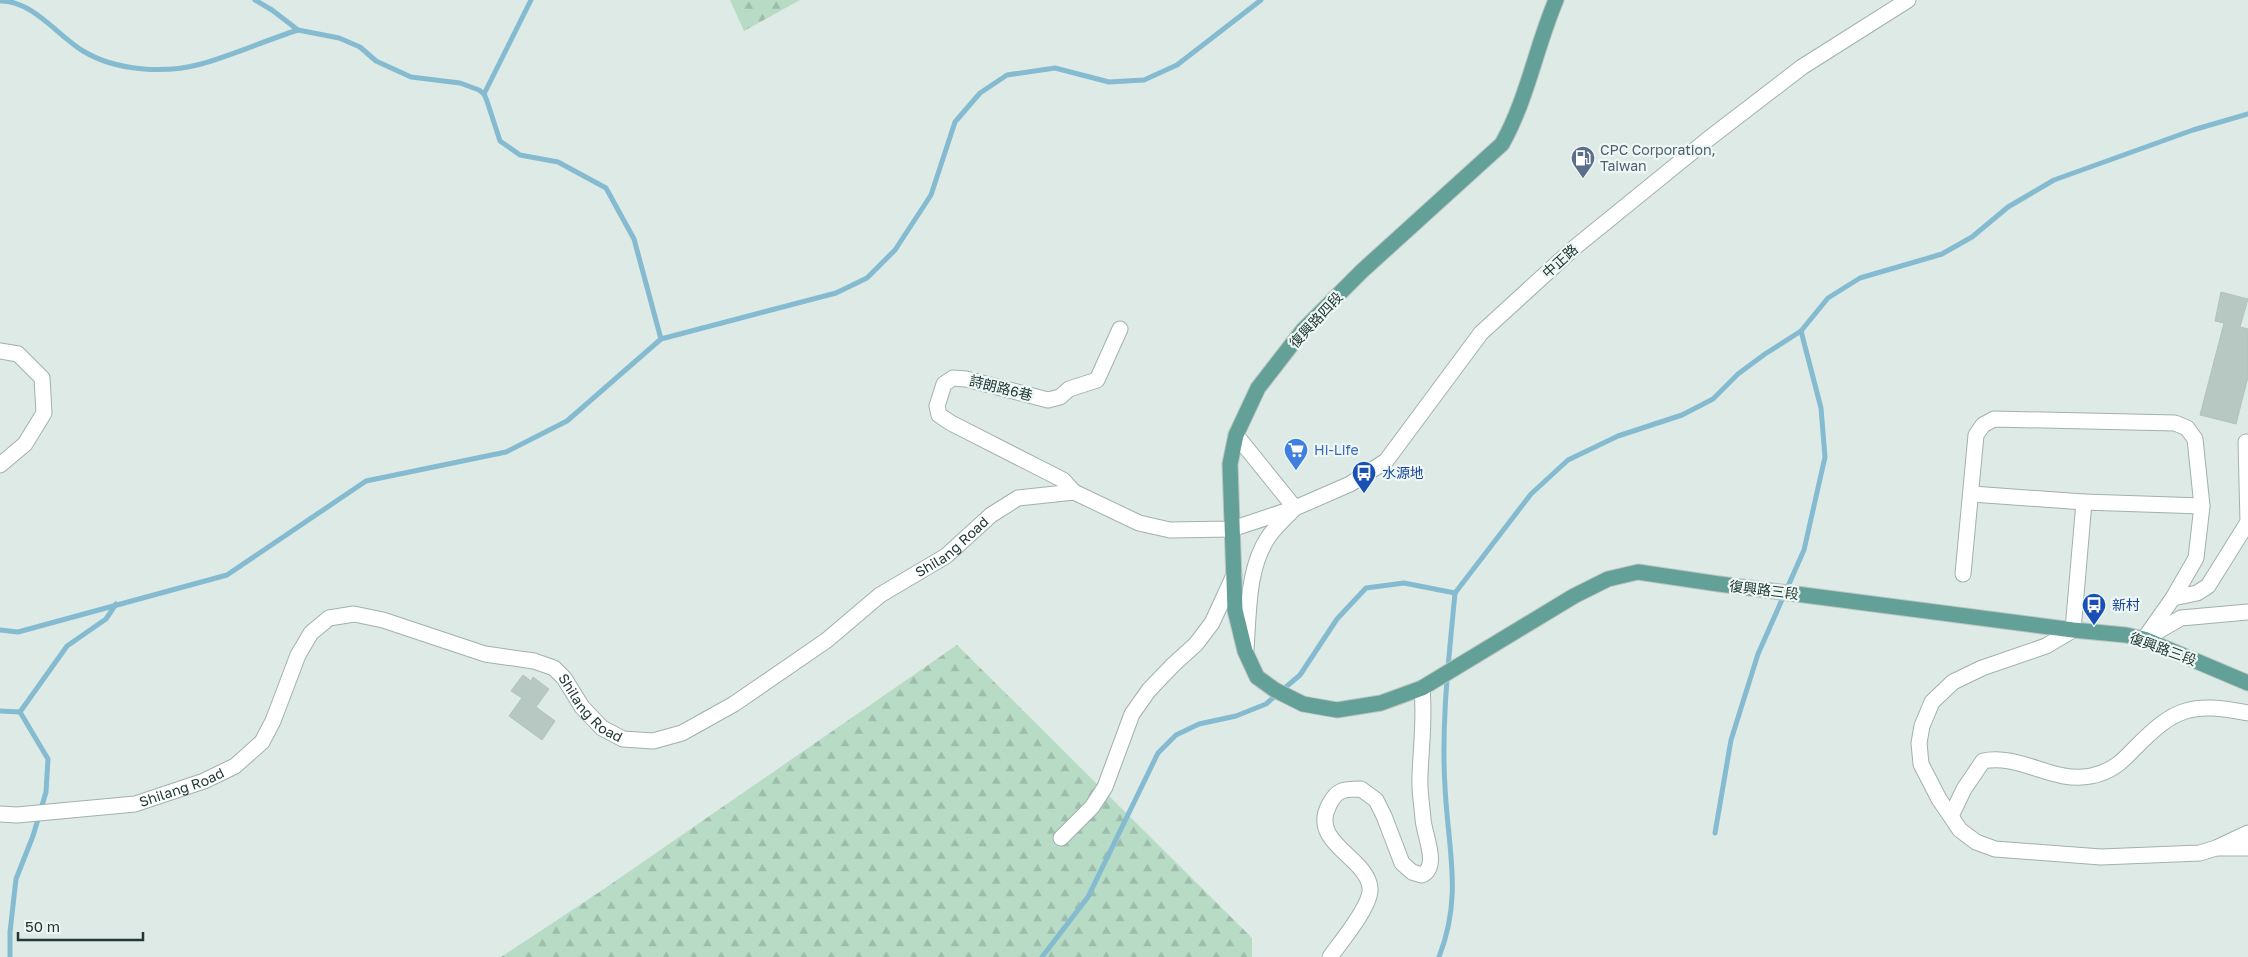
<svg xmlns="http://www.w3.org/2000/svg" width="2248" height="957" viewBox="0 0 2248 957" font-family="'Golos Text','Noto Sans TC',sans-serif">
	<style>
		.forest { fill: url(#forest-firs) }
		.lines { fill: none; stroke-linecap: round; stroke-linejoin: round }
		.stream { stroke: #85bbd0; stroke-width: 5 }
		.building { fill: #b7c7c2; stroke: #b1c3be }
		.minor-casing { stroke: #a1b1ae; stroke-width: 17 }
		.major-casing { stroke: #bcc4c3; stroke-width: 17 }
		.minor { stroke: #fff; stroke-width: 15 }
		.major { stroke: #62a098; stroke-width: 15 }
		.labels { text-anchor: middle; stroke-width: 4.5; stroke-linejoin: round; paint-order: stroke }
		.service-label { font-size: 14px; fill: #4e5e75; stroke: #eef7f4; text-anchor: start }
		.street-label { font-size: 14px; fill: #203936; stroke: #eef7f4 }
		.shop-label { font-size: 14px; fill: #366cbe; stroke: #eef7f4; text-anchor: start }
		.transit-label { font-size: 14px; fill: #164399; stroke: #eef7f4; text-anchor: start }
	</style>
	<defs>
		<pattern id="forest-firs" width="22" height="20" patternUnits="userSpaceOnUse" patternTransform="scale(1.25)"><rect width="22" height="20" fill="#b7dbc5"/><path d="M5 1l3.5 6h-7zM16 11l3.5 6h-7z" fill="#9dbdaa"/></pattern>
	</defs>
	<rect width="100%" height="100%" fill="#deeae6"/>
	<g class="forest">
		<path d="M 730,0 L 800,0 L 744,31 Z"/>
		<path d="M 957,645 L 1252,938 L 1252,957 L 501,957 L 601,891 Z"/>
	</g>
	<g class="lines">
		<g class="stream">
			<path d="M 255,0 L 272,10 L 298,30 L 339,38 L 360,47 L 376,61 L 411,77 L 460,83 L 479,90 L 484,94 L 487,101 L 500,141 L 520,155 L 558,162 L 606,188 L 634,239 L 661,339"/>
			<path d="M 0,1 C 32,0 58,36 83,51 C 116,71 165,74 201,64 C 234,55 266,40 298,30"/>
			<path d="M 484,94 L 531,0"/>
			<path d="M 0,630 L 18,632 L 227,575 L 366,481 L 506,452 L 567,421 L 661,339 L 836,293 L 867,278 L 895,250 L 931,195 L 955,122 L 980,93 L 1007,75 L 1055,68 L 1109,82 L 1144,80 L 1177,65 L 1261,0"/>
			<path d="M 0,711 L 20,712 L 67,646 L 106,619 L 116,604"/>
			<path d="M 1715,833 L 1731,740 L 1758,654 L 1804,550 L 1825,457 L 1821,408 L 1801,331"/>
			<path d="M 10,957 L 10,932 L 16,879 L 33,836 L 46,792 L 48,759 L 20,712"/>
			<path d="M 1042,957 L 1088,897 L 1158,753 L 1176,735 L 1199,724 L 1236,716 L 1266,704 L 1300,675 L 1337,619 L 1366,588 L 1404,583 L 1455,593 L 1531,494 L 1568,460 L 1618,436 L 1682,415 L 1713,399 L 1738,374 L 1765,354 L 1801,331 L 1828,298 L 1860,278 L 1942,254 L 1972,237 L 2008,207 L 2054,180 L 2193,130 L 2248,114"/>
			<path d="M 1439,957 C 1463,896 1448,850 1445,787 C 1441,722 1449,658 1455,593"/>
		</g>
	</g>
	<g class="building">
		<path d="M 2221,292 L 2248,299 L 2240,327 L 2248,329 L 2248,377 L 2236,424 L 2200,415 L 2224,323 L 2215,321 Z"/>
		<path d="M 523,675 L 531,681 L 533,677 L 549,689 L 536,707 L 555,721 L 542,740 L 509,716 L 522,698 L 511,691 Z"/>
	</g>
	<g class="lines">
		<defs>
			<g id="minor">
				<path d="M 0,351 L 18,354 L 42,378 L 44,413 L 25,444 L 0,465"/>
				<path d="M 1236,435 L 1295,508 C 1286,517 1276,526 1269,536 C 1247,568 1249,612 1246,649"/>
				<path d="M 1074,492 L 1063,480 L 951,423 L 939,415 L 937,406 L 944,384 L 953,378 L 966,379 L 1048,400 L 1060,397 L 1069,389 L 1097,380 L 1120,329"/>
				<path d="M 1972,494 L 2084,502"/>
				<path d="M 2202,506 L 2084,502 L 2073,630 L 2046,646 L 1982,668 L 1953,682 L 1932,702 L 1922,726 L 1919,743 L 1921,764 L 1939,799 L 1960,830 L 1976,842 L 1995,849 L 2101,857 L 2200,853 L 2216,848 L 2248,833"/>
				<path d="M 1963,574 L 1976,435 L 1983,425 L 1994,419 L 2175,423 L 2187,428 L 2195,439 L 2202,506 L 2196,558 L 2173,598 L 2144,639"/>
				<path d="M 2173,598 L 2197,593 L 2208,586 L 2248,522 L 2246,442"/>
				<path d="M 2148,637 L 2181,618 L 2248,612"/>
				<path id="s1" d="M 0,814 L 17,815 L 135,804 L 204,781 L 235,766 L 262,742 L 273,721 L 298,655 L 311,633 L 329,618 L 354,614 L 383,620 L 485,654 L 534,661 L 554,668 L 564,678 L 582,707 L 602,728 L 623,739 L 653,741 L 682,733 L 734,704 L 827,640 L 880,595 L 946,556 L 991,515 L 1018,498 L 1074,492 L 1139,523 L 1170,530 L 1232,529 L 1295,508 L 1350,484 L 1386,461 L 1481,333 L 1574,248 L 1707,140 L 1802,67 L 1908,0"/>
				<path d="M 1951,816 L 1964,789 L 1983,761 C 2020,753 2053,784 2091,776 C 2111,772 2122,762 2135,748 C 2175,707 2192,702 2248,713"/>
				<path d="M 1061,838 L 1092,807 L 1105,787 L 1132,714 L 1149,690 L 1173,665 L 1196,644 L 1212,623 L 1234,575"/>
				<path d="M 2218,848 L 2248,848"/>
				<path d="M 1330,957 C 1340,943 1372,905 1370,888 C 1367,857 1309,843 1329,805 C 1337,789 1344,789 1361,789 L 1376,800 L 1384,816 L 1402,863 L 1412,872 L 1422,875 C 1440,866 1424,835 1423,819 C 1422,805 1419,790 1420,776 C 1421,745 1425,720 1422,688"/>
			</g>
			<path id="major" d="M 1556,0 C 1536,47 1527,100 1502,144 L 1362,271 L 1303,330 L 1258,388 L 1236,435 L 1230,464 L 1235,610 L 1245,651 L 1257,677 L 1275,690 L 1303,704 L 1337,710 L 1381,703 L 1422,688 L 1574,596 L 1608,579 L 1638,572 L 1719,584 L 2073,630 L 2126,635 L 2144,639 L 2248,683"/>
		</defs>
		<use href="#minor" class="minor-casing"/>
		<use href="#major" class="major-casing"/>
		<use href="#minor" class="minor"/>
		<use href="#major" class="major"/>
	</g>
	<defs>
		<symbol id="fuel-pin" viewBox="-11 -11 22 30"><path d="M0 17L-7.5 6A9.5 9.5 0 1 1 7.5 6Z" fill="#5c6f8a" stroke="#eef7f4"/><path d="M-5.5-6h7V0h2V4h1.3V-2.5L3-4.5l.8-.8L6-3V5H2.5V1h-1V6h-7ZM-4.2-4.7v3.2H.2V-4.7Z" fill="#fff"/></symbol>
		<symbol id="supermarket-pin" viewBox="-11 -11 22 30"><path d="M0 17L-7.5 6A9.5 9.5 0 1 1 7.5 6Z" fill="#3f7fe0" stroke="#eef7f4"/><path d="M-6-5.5h2.5l.6 2H6L4.5 2H-2.5L-4.4-4H-6ZM-1.5 3.2a1.3 1.3 0 1 0 .1 0ZM3 3.2a1.3 1.3 0 1 0 .1 0Z" fill="#fff"/></symbol>
		<symbol id="bus-pin" viewBox="-11 -11 22 30"><path d="M0 17L-7.5 6A9.5 9.5 0 1 1 7.5 6Z" fill="#1a4fb4" stroke="#eef7f4"/><path d="M-5-6H5V4H4V6H2V4H-2V6H-4V4H-5ZM-3.5-4V0h7V-4ZM-3.5 1.2v1.5H-2V1.2ZM2 1.2v1.5H3.5V1.2Z" fill="#fff"/></symbol>
	</defs>
	<g fill-rule="evenodd">
		<use href="#fuel-pin" x="1569" y="144" width="28" height="38"/>
		<use href="#supermarket-pin" x="1282" y="436" width="28" height="38"/>
		<use href="#bus-pin" x="1350" y="459" width="28" height="38"/>
		<use href="#bus-pin" x="2080" y="591" width="28" height="38"/>
	</g>
	<g class="labels">
		<g class="service-label">
			<text x="1600" y="155">CPC Corporation,<tspan x="1600" dy="16">Taiwan</tspan></text>
		</g>
		<g class="street-label">
			<text transform="translate(1560 261) rotate(-42)" y="5">中正路</text>
			<text transform="translate(1316 320) rotate(-47)" y="5">復興路四段</text>
			<text transform="translate(1001 388) rotate(14)" y="5">詩朗路6巷</text>
			<text dy="5" stroke="none"><textPath href="#s1" startOffset="1145">Shilang Road</textPath></text>
			<text transform="translate(1764 590) rotate(7)" y="5">復興路三段</text>
			<text transform="translate(2163 649) rotate(20)" y="5">復興路三段</text>
			<text dy="5" stroke="none"><textPath href="#s1" startOffset="710">Shilang Road</textPath></text>
			<text dy="5" stroke="none"><textPath href="#s1" startOffset="185">Shilang Road</textPath></text>
		</g>
		<g class="shop-label">
			<text x="1314" y="455">Hi-Life</text>
		</g>
		<g class="transit-label">
			<text x="1382" y="478">水源地</text>
			<text x="2112" y="610">新村</text>
		</g>
	</g>
	<path d="M18 932v8h125v-8" fill="none" stroke="#203936" stroke-width="2.5"/>
	<text x="25" y="932" font-size="15" fill="#203936" stroke="#eef7f4" stroke-width="4" paint-order="stroke">50 m</text>
</svg>
